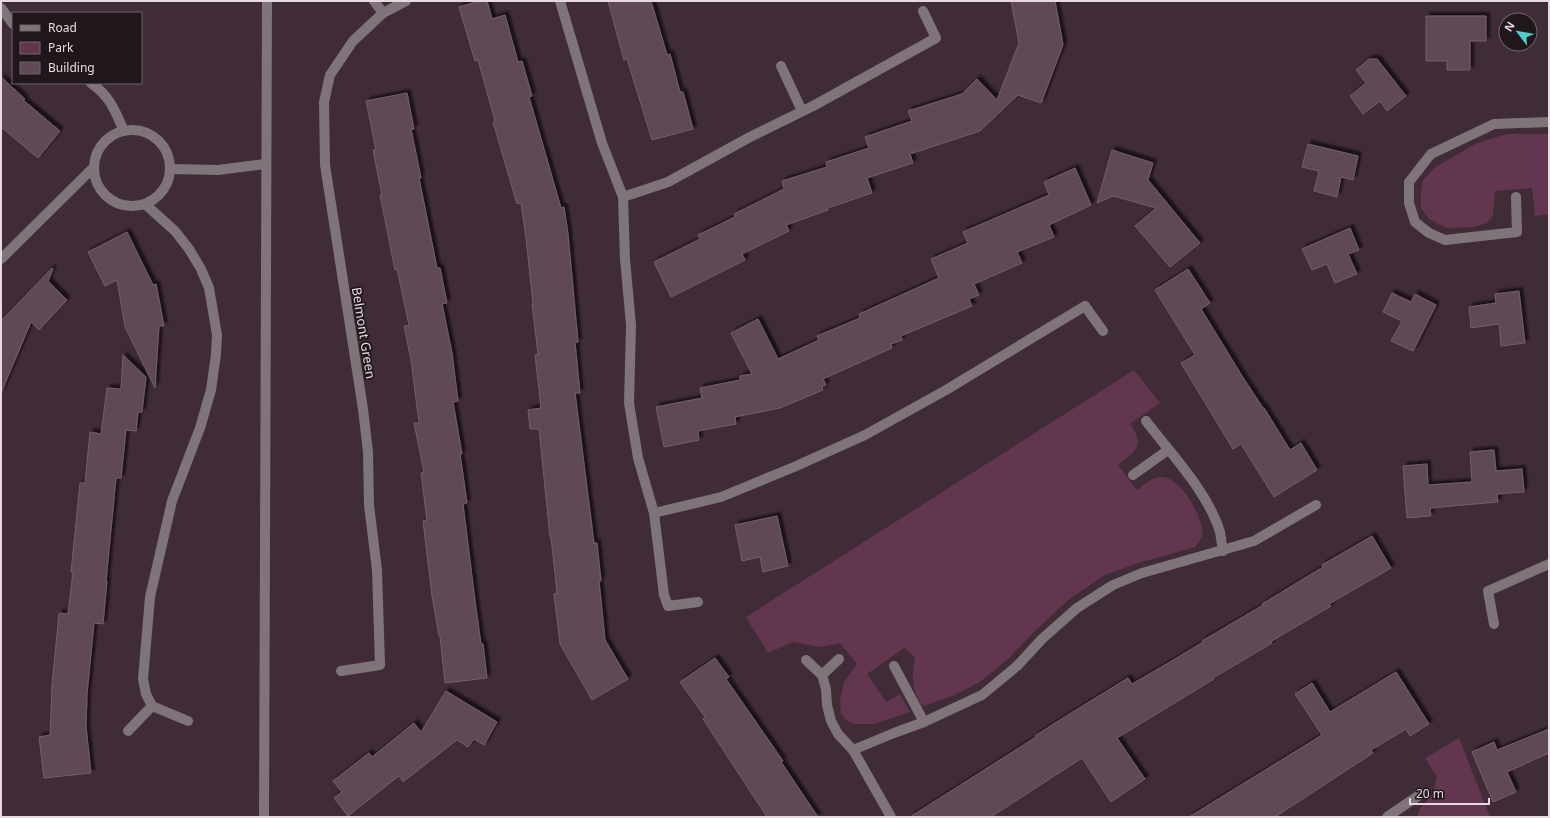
<svg xmlns="http://www.w3.org/2000/svg" width="1550" height="818" viewBox="0 0 1550 818" font-family="'Noto Sans',sans-serif">
	<style>
		.green { fill: #62364f }
		.building { fill: #5e4955; stroke: #745e6a; filter: url(#shadow) }
		.lines { fill: none; stroke-linecap: round; stroke-linejoin: round }
		.minor { stroke: #7f747a; stroke-width: 10 }
		.labels { text-anchor: middle; stroke-width: 3.5; stroke-linejoin: round; paint-order: stroke }
		.street-label { font-size: 13px; fill: #e6d9e0; stroke: #20171c }
	</style>
	<defs>
		<filter id="shadow"><feDropShadow dx="3.5" dy="-3.5" stdDeviation="1" flood-color="#0009"/></filter>
	</defs>
	<rect width="100%" height="100%" fill="#3f2c36"/>
	<g class="green">
		<path d="M 1507,134 L 1549,134 L 1549,214 L 1535,216 L 1532,188 L 1495,191 L 1493,215 L 1487,223 L 1474,227 L 1447,228 L 1429,219 L 1421,208 L 1421,192 L 1423,180 L 1434,168 L 1477,143 Z"/>
		<path d="M 1134,370 L 1160,403 L 1130,424 C 1146,446 1135,452 1118,465 L 1137,490 C 1144,485 1152,477 1161,477 C 1178,476 1196,507 1200,521 C 1202,526 1202,531 1203,536 L 1195,547 L 1138,563 L 1105,575 L 1068,600 L 1035,631 L 1008,659 L 980,682 L 955,695 L 923,706 C 911,692 912,674 915,657 L 904,648 L 867,674 L 886,702 L 900,694 L 910,712 L 874,724 L 853,724 L 846,720 L 841,713 L 840,700 L 844,682 L 857,664 L 840,643 L 820,647 L 793,642 L 768,653 L 746,617 Z"/>
		<path d="M 1459,738 L 1490,817 L 1417,817 L 1419,810 L 1432,795 L 1437,777 L 1425,758 Z"/>
	</g>
	<g class="building">
		<path d="M 479,1 L 487,1 L 492,19 L 505,15 L 518,62 L 522,61 L 532,96 L 529,97 L 561,208 L 564,207 L 568,234 L 578,342 L 575,343 L 580,393 L 575,393 L 594,543 L 597,543 L 601,581 L 599,581 L 605,640 L 628,679 L 592,700 L 560,644 L 554,594 L 557,593 L 551,537 L 550,537 L 539,429 L 530,429 L 528,410 L 541,408 L 535,355 L 538,354 L 532,304 L 533,304 L 526,238 L 521,203 L 517,204 L 493,122 L 495,121 L 478,60 L 475,61 L 459,7 Z"/>
		<path d="M 608,1 L 651,1 L 667,55 L 670,54 L 680,92 L 683,92 L 693,129 L 652,140 L 627,59 L 624,60 Z"/>
		<path d="M 1011,1 L 1055,1 L 1063,45 L 1041,103 L 1018,95 L 980,131 L 910,154 L 913,163 L 867,178 L 872,193 L 828,208 L 828,210 L 786,225 L 789,231 L 742,254 L 745,260 L 671,297 L 654,262 L 700,239 L 698,235 L 735,217 L 734,214 L 784,189 L 782,181 L 827,167 L 826,162 L 869,148 L 865,137 L 912,121 L 908,111 L 962,94 L 977,79 L 997,100 L 1019,43 Z"/>
		<path d="M 1426,16 L 1486,16 L 1486,41 L 1470,41 L 1470,70 L 1447,70 L 1447,61 L 1426,61 Z"/>
		<path d="M 1369,59 L 1377,59 L 1406,96 L 1387,111 L 1380,101 L 1363,114 L 1350,96 L 1366,83 L 1356,70 Z"/>
		<path d="M 1,77 L 25,99 L 23,100 L 60,131 L 38,158 L 1,127 Z"/>
		<path d="M 407,93 L 414,129 L 411,129 L 421,178 L 419,178 L 437,268 L 440,268 L 447,303 L 442,304 L 452,353 L 458,401 L 453,402 L 462,454 L 460,454 L 467,503 L 463,504 L 475,601 L 481,644 L 483,644 L 487,678 L 445,683 L 440,636 L 439,636 L 432,596 L 423,521 L 427,520 L 421,473 L 424,472 L 414,423 L 419,423 L 411,360 L 404,326 L 409,325 L 397,269 L 395,270 L 380,195 L 382,195 L 373,150 L 376,150 L 366,101 Z"/>
		<path d="M 1308,144 L 1358,156 L 1353,180 L 1341,177 L 1337,197 L 1314,191 L 1319,171 L 1302,167 Z"/>
		<path d="M 1112,150 L 1153,163 L 1148,180 L 1200,243 L 1170,267 L 1135,226 L 1156,208 L 1113,196 L 1097,203 Z"/>
		<path d="M 1075,168 L 1091,205 L 1049,225 L 1054,237 L 1017,252 L 1022,263 L 974,284 L 979,295 L 969,299 L 972,306 L 901,336 L 902,340 L 891,344 L 892,348 L 823,379 L 826,385 L 822,387 L 823,390 L 780,408 L 735,417 L 736,424 L 698,431 L 699,440 L 664,447 L 656,407 L 702,398 L 700,388 L 740,380 L 740,376 L 752,374 L 731,333 L 758,319 L 778,359 L 819,340 L 817,336 L 860,318 L 859,314 L 939,278 L 931,259 L 968,243 L 963,232 L 1049,195 L 1044,182 Z"/>
		<path d="M 1350,228 L 1359,250 L 1348,254 L 1357,274 L 1335,283 L 1327,264 L 1312,270 L 1302,249 Z"/>
		<path d="M 127,232 L 153,285 L 156,284 L 164,326 L 159,326 L 155,388 L 125,327 L 117,280 L 105,286 L 88,252 Z"/>
		<path d="M 52,268 L 53,269 L 48,281 L 67,300 L 39,330 L 31,322 L 1,393 L 1,321 Z"/>
		<path d="M 1188,269 L 1210,303 L 1201,309 L 1242,376 L 1263,408 L 1264,408 L 1290,450 L 1301,443 L 1317,470 L 1274,497 L 1241,444 L 1233,449 L 1181,363 L 1195,355 L 1155,290 Z"/>
		<path d="M 1519,291 L 1525,343 L 1501,346 L 1499,324 L 1471,328 L 1469,307 L 1496,303 L 1495,294 Z"/>
		<path d="M 1392,293 L 1411,302 L 1415,294 L 1436,305 L 1413,351 L 1391,341 L 1402,321 L 1383,312 Z"/>
		<path d="M 123,355 L 146,377 L 142,412 L 138,412 L 136,431 L 126,430 L 121,478 L 116,478 L 106,581 L 107,581 L 103,624 L 94,623 L 87,694 L 86,727 L 91,773 L 44,778 L 39,737 L 50,735 L 52,685 L 59,613 L 68,614 L 73,572 L 71,572 L 80,483 L 85,483 L 90,432 L 101,434 L 107,388 L 121,389 Z"/>
		<path d="M 1494,450 L 1496,471 L 1522,469 L 1524,492 L 1497,494 L 1498,502 L 1430,508 L 1431,516 L 1407,518 L 1403,466 L 1427,464 L 1428,485 L 1472,482 L 1470,452 Z"/>
		<path d="M 777,516 L 788,566 L 763,572 L 760,557 L 742,561 L 735,525 Z"/>
		<path d="M 1372,536 L 1391,568 L 1329,604 L 1331,606 L 1270,642 L 1272,643 L 1213,678 L 1214,679 L 1117,738 L 1145,779 L 1111,802 L 1082,758 L 991,817 L 910,817 L 1036,737 L 1035,736 L 1055,723 L 1128,678 L 1132,684 L 1170,662 L 1203,642 L 1202,641 L 1263,605 L 1262,604 L 1323,567 L 1322,565 Z"/>
		<path d="M 715,658 L 729,677 L 726,679 L 783,761 L 781,762 L 818,817 L 767,817 L 703,719 L 705,717 L 680,682 Z"/>
		<path d="M 1396,672 L 1429,724 L 1410,736 L 1406,729 L 1371,750 L 1373,753 L 1275,817 L 1189,817 L 1322,735 L 1295,694 L 1312,683 L 1330,712 Z"/>
		<path d="M 446,691 L 497,722 L 484,745 L 474,739 L 468,747 L 457,740 L 403,782 L 399,776 L 348,816 L 334,798 L 342,792 L 333,781 L 369,753 L 372,757 L 414,723 L 421,732 Z"/>
		<path d="M 1549,729 L 1549,753 L 1507,772 L 1516,792 L 1493,802 L 1472,752 L 1494,742 L 1497,750 Z"/>
	</g>
	<g class="lines">
		<g class="minor">
			<path d="M 374,1 L 383,13"/>
			<path d="M 560,1 L 602,143 L 623,197 L 625,259 L 631,325 L 629,403 L 638,458 L 654,513 L 664,595 L 668,606 L 698,602"/>
			<path d="M 1,8 L 13,24"/>
			<path d="M 781,66 L 802,111"/>
			<path d="M 91,83 C 110,96 115,111 124,131"/>
			<circle cx="132" cy="168" r="38"/>
			<path d="M 170,169 L 218,170 L 265,164"/>
			<path d="M 623,197 L 668,182 L 750,137 L 813,106 L 936,38 L 923,11"/>
			<path d="M 1516,197 L 1517,232 L 1445,240 L 1429,233 L 1415,222 L 1409,203 L 1409,182 L 1431,154 L 1494,124 L 1549,122"/>
			<path d="M 1,259 L 94,167"/>
			<path d="M 1146,421 C 1171,454 1208,492 1220,532 C 1221,538 1222,545 1223,551"/>
			<path d="M 1133,475 L 1168,450"/>
			<path d="M 654,513 L 721,497 L 794,467 L 865,435 L 946,390 L 1085,306 L 1103,331"/>
			<path d="M 1494,624 L 1488,591 L 1549,564"/>
			<path d="M 806,660 L 822,675 L 826,689 L 827,705 L 831,721 L 838,734 L 853,750 L 891,817"/>
			<path d="M 894,666 L 924,722"/>
			<path d="M 341,671 L 380,665 L 377,570 L 369,505 L 368,452 L 363,409 L 325,165 L 324,102 L 330,75 L 353,41 L 383,13 L 406,1"/>
			<path d="M 822,675 L 839,659"/>
			<path d="M 152,706 L 188,721"/>
			<path d="M 128,731 L 152,706 L 146,694 L 143,679 L 150,597 L 172,501 L 200,428 L 211,390 L 216,354 L 217,335 L 209,288 L 201,269 L 189,249 L 175,231 L 145,204"/>
			<path d="M 853,750 L 894,733 L 924,722 L 982,695 L 1017,666 L 1042,639 L 1077,608 L 1113,585 L 1142,573 L 1254,541 L 1316,505"/>
			<path d="M 264,817 L 267,1"/>
			<path d="M 1387,817 L 1421,794"/>
		</g>
	</g>
	<g class="labels">
		<g class="street-label">
			<text transform="translate(364 333) rotate(81)" y="5">Belmont Green</text>
		</g>
	</g>
	<rect width="1550" height="818" fill="none" stroke="#e6d9e0" stroke-width="4"/>
	<rect x="12" y="12" width="130" height="72" fill="#20171c" stroke="#6f656a"/>
	<rect x="20" y="25" width="20" height="6" fill="#7f747a" stroke="#6f656a"/>
	<text x="48" y="32" font-size="12" fill="#e6d9e0">Road</text>
	<rect x="20" y="42" width="20" height="12" fill="#62364f" stroke="#6f656a"/>
	<text x="48" y="52" font-size="12" fill="#e6d9e0">Park</text>
	<rect x="20" y="62" width="20" height="12" fill="#5e4955" stroke="#6f656a"/>
	<text x="48" y="72" font-size="12" fill="#e6d9e0">Building</text>
	<g transform="translate(1518 32) rotate(302)"><circle r="19" fill="#20171c" stroke="#6f656a"/>
	<path d="M0-3L7 15L0 10L-7 15Z" fill="#52cdcd"/>
	<text y="-6" font-size="11" font-weight="bold" text-anchor="middle" fill="#e6d9e0">N</text>
	</g>
	<path d="M1410 798v6h79v-6" fill="none" stroke="#e6d9e0" stroke-width="2"/>
	<text x="1416" y="798" font-size="12" fill="#e6d9e0" stroke="#20171c" stroke-width="3" paint-order="stroke">20 m</text>
</svg>
